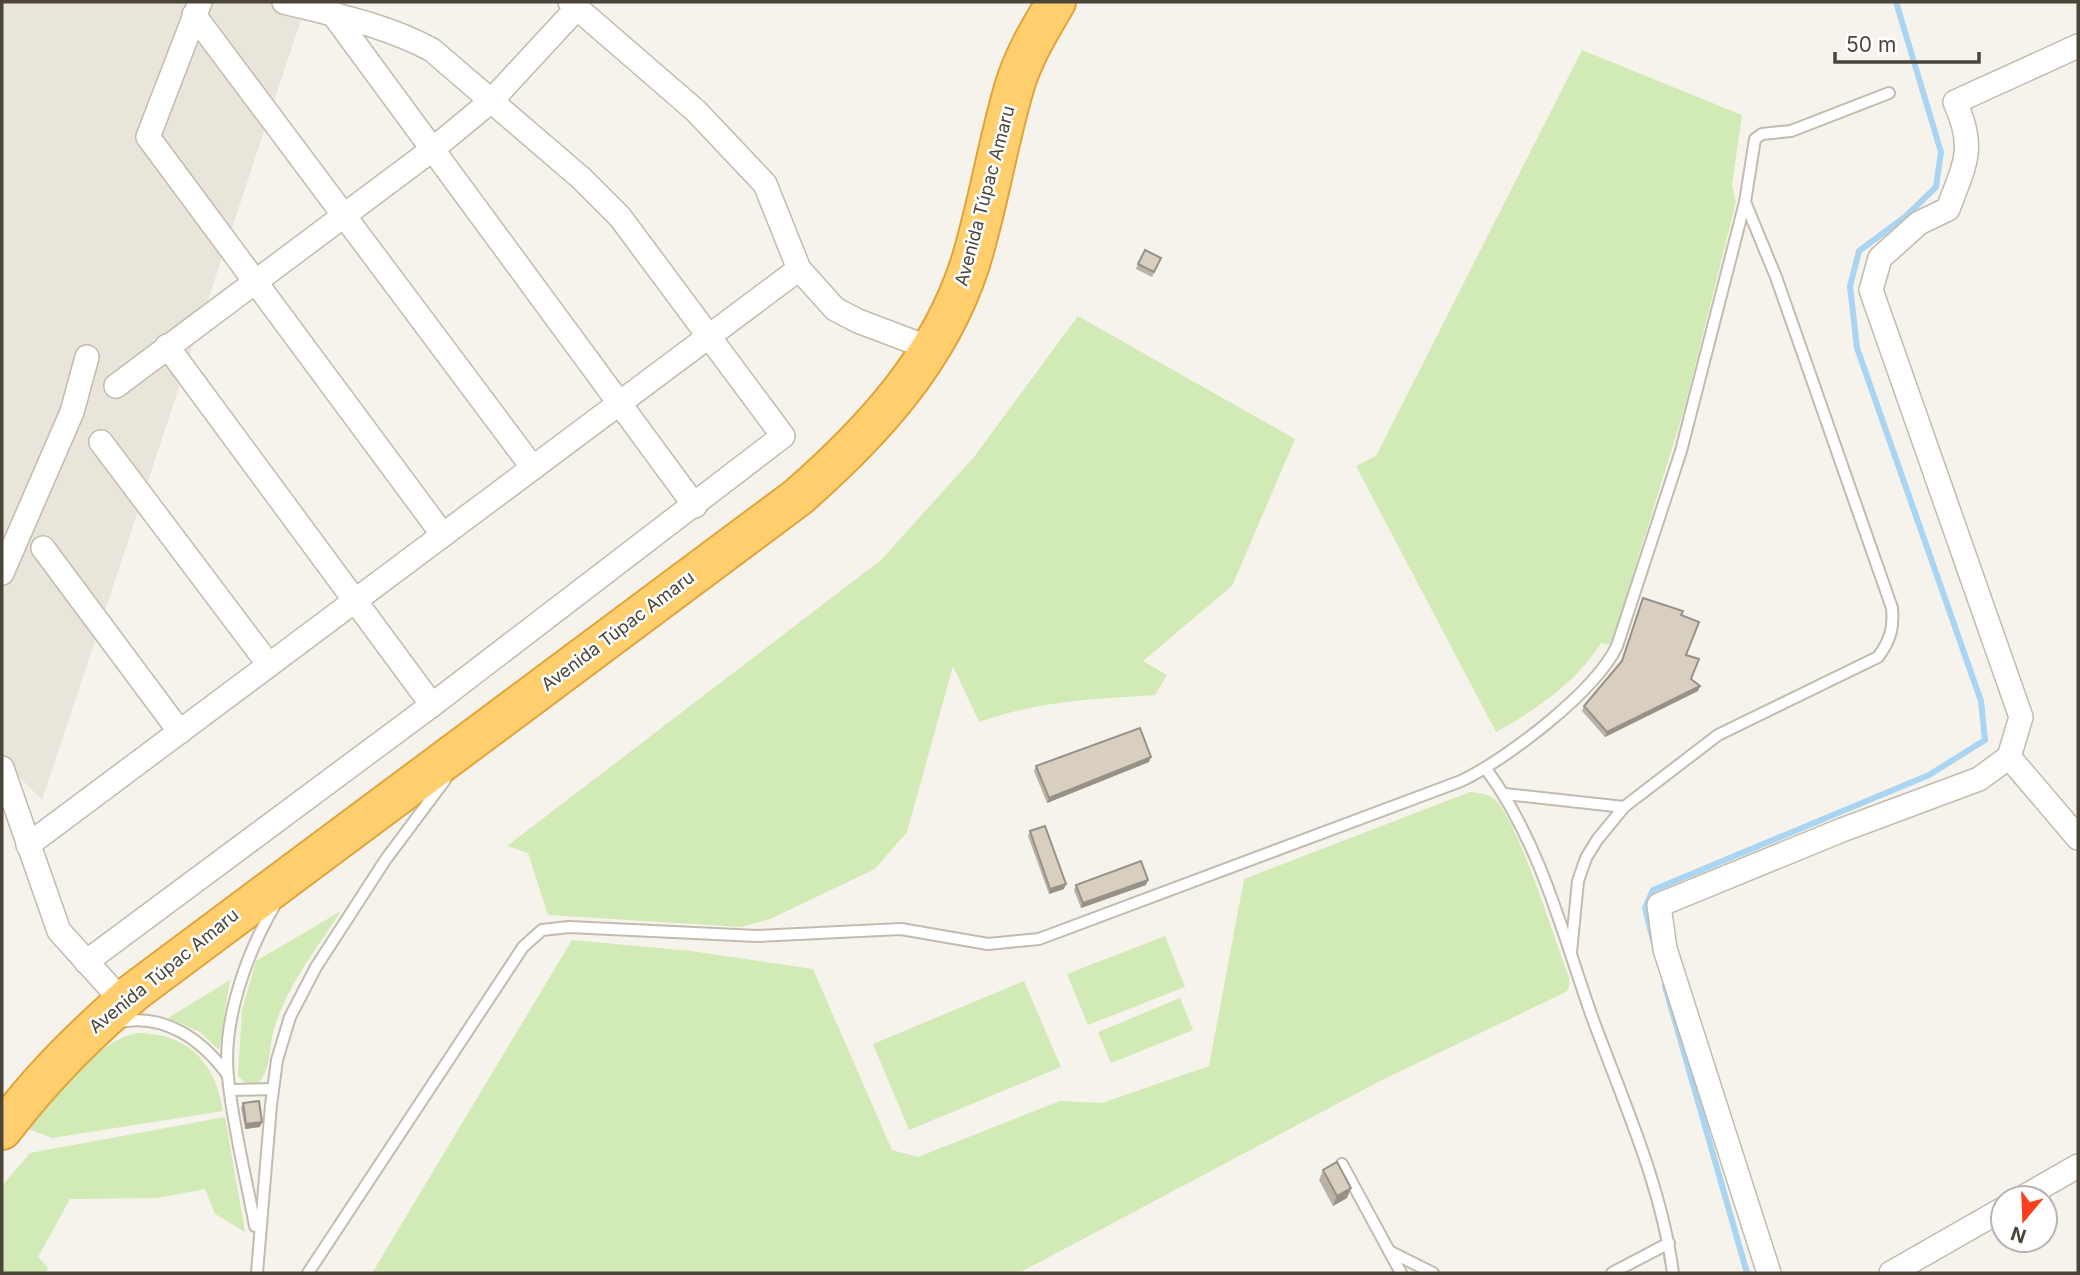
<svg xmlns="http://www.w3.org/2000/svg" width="2080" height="1275" viewBox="0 0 2080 1275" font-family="Inter,sans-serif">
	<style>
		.residential { fill: #eae5da }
		.green { fill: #d2eab5 }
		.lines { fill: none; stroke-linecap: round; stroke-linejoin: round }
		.stream { stroke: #a9d4f2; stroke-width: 6 }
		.lane-casing { stroke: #c2bbae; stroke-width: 14 }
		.street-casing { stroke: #c2bbae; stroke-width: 26 }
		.highway-casing { stroke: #e0a43c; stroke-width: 42 }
		.lane { stroke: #fff; stroke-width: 10 }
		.street { stroke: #fff; stroke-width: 23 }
		.highway { stroke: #ffcf6e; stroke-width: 38 }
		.wall { fill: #bab2a6 }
		.shaded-wall { fill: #979187 }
		.building { fill: #d8cfc1; stroke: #979187; stroke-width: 2 }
		.labels { text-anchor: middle; stroke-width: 5; stroke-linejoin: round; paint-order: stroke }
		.street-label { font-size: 18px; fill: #4b4439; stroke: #fff }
	</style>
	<rect width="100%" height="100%" fill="#f6f3ec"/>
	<path class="residential" d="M 2,2 L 307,2 L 42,800 L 2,760 Z"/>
	<g class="green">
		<path d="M 1582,50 L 1742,115 L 1732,185 L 1736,202 L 1684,410 L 1611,645 L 1601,643 C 1576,683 1537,709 1496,732 L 1356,466 L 1376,456 Z"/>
		<path d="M 1078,316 L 1295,439 L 1232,586 L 1143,661 L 1167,675 L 1155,695 C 1095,699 1036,701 979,722 L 953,666 L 907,832 L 875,869 L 770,919 L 741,927 L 548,915 L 528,853 L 507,846 L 881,560 L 974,457 Z"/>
		<path d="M 1470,792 C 1479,793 1488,793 1495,800 C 1517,818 1556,944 1569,977 L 1569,987 L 1566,992 L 1382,1080 L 1019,1273 L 372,1273 L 572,940 L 691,951 L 813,969 L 892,1150 L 918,1157 L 1060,1101 L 1102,1103 L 1209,1066 L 1244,879 Z"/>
		<path d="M 341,911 C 317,948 287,986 274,1029 C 269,1045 271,1073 257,1084 L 246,1084 L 238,1076 L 242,1010 L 256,961 Z"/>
		<path d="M 1165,936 L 1185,987 L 1088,1025 L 1067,974 Z"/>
		<path d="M 230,980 L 219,1050 L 200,1032 L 168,1018 Z"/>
		<path d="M 1024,981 L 1061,1067 L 909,1130 L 873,1044 Z"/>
		<path d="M 1180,998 L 1193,1030 L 1111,1063 L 1098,1032 Z"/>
		<path d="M 138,1033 C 189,1034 215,1062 223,1111 L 52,1138 L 26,1128 C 54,1098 96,1040 138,1033 Z"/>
		<path d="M 225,1117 L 245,1232 L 215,1214 L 205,1189 L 157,1198 L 70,1199 L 38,1257 L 48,1268 L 46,1273 L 2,1273 L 2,1186 L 30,1153 Z"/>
	</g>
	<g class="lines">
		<g class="stream">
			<path d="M 1655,948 L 1645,908 L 1653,890 L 1929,775 L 1985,740 L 1981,701 L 1857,348 L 1850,286 L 1859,251 L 1905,217 L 1936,187 L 1941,152 L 1896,2"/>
			<path d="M 1665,986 L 1747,1273"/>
		</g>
		<defs>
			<g id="lane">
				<path d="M 1486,769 C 1539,840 1562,931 1591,1014 C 1622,1099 1661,1183 1673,1273"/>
				<path d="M 1505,794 L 1624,807"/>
				<path d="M 1571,952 L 1578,881 L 1586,858 L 1597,840 L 1624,807 L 1718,735 L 1878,657 C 1890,641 1894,628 1892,608 L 1776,277 L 1745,202"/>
				<path d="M 120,1022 C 165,1013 202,1040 227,1074"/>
				<path d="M 230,1090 L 273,1089"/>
				<path d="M 1342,1164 L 1401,1273"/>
				<path d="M 255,1226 C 246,1177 233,1127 228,1077 C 222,1020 247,952 276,903"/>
				<path d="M 1389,1251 L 1433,1273"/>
				<path d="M 257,1273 L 271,1105 L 277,1060 L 290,1017 L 316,967 L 386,859 L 445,780"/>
				<path d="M 308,1273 L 523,947 L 542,930 L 569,927 L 757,936 L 901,929 L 988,944 L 1039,939 L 1461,781 C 1507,759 1595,692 1617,646 L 1681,451 L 1745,202 L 1755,139 L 1762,134 L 1791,131 L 1889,93"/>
				<path d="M 1612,1273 L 1669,1243"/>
			</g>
			<g id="street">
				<path d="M 200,2 L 148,137 L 443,535"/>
				<path d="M 570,2 L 696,111 L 765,184 L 799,269 L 835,309 L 858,321 L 932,349"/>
				<path d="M 330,10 L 695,506"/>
				<path d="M 194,15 L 533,468"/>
				<path d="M 167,346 L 432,705"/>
				<path d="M 116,386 L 433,149 L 491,101 L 577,8"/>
				<path d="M 101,442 L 269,665"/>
				<path d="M 43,548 L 180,732"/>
				<path d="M 2,573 L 72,412 L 87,357"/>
				<path d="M 2009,757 L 2078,838"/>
				<path d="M 2,768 L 59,931 L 123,1002"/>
				<path d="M 28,845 L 799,269"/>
				<path d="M 86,962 L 432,705 L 783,436 L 620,217 L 581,178 L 432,50 C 386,25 335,15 284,2"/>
				<path d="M 2022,1198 L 2078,1166"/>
				<path d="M 1769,1273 L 1665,949 L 1659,905 L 1842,830 L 1979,779 L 2009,757 L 2021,717 L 1871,290 L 1880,258 L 1919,223 L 1948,209 C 1965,163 1976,149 1955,102 L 2078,46"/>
				<path d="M 1891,1273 L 2003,1209"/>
			</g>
			<path id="highway" d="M 2,1130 C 44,1075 81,1039 134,992 L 798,497 C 872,432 939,360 970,264 C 988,206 997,146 1014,88 C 1023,57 1040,29 1056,2"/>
		</defs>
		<use href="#lane" class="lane-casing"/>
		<use href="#street" class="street-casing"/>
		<use href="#highway" class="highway-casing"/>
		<use href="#lane" class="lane"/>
		<use href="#street" class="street"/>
		<use href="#highway" class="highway"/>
	</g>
	<g class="wall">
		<path d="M 1161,258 L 1152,277 L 1136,269 L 1138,264 Z"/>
		<path d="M 1681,615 L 1686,655 L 1692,679 L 1700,686 L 1698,691 L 1605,737 L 1582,711 L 1584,706 Z"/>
		<path d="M 1149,762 L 1047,803 L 1034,771 L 1036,766 Z"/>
		<path d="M 1030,831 L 1064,889 L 1049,894 L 1028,836 Z"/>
		<path d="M 1076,885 L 1146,885 L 1081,908 L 1074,890 Z"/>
		<path d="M 243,1103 L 262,1122 L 260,1127 L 245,1129 L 241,1108 Z"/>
		<path d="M 1323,1170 L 1347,1198 L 1333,1206 L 1319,1180 Z"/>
	</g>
	<g class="shaded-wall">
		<path d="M 1700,686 L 1698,691 L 1605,737 L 1607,732 Z"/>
		<path d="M 1151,757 L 1149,762 L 1047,803 L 1049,798 Z"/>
		<path d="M 1148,880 L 1146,885 L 1081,908 L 1083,903 Z"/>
		<path d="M 1066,884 L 1064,889 L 1049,894 L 1050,889 Z"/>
		<path d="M 262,1122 L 260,1127 L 245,1129 L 246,1124 Z"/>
		<path d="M 1351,1188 L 1347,1198 L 1333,1206 L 1337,1196 Z"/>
	</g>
	<g class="building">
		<path d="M 1145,250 L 1161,258 L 1154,272 L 1138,264 Z"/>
		<path d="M 1643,598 L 1683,611 L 1681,615 L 1699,622 L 1686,655 L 1699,659 L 1691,679 L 1700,686 L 1607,732 L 1584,706 L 1622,661 Z"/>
		<path d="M 1140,728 L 1151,757 L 1049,798 L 1036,766 Z"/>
		<path d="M 1045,826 L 1066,884 L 1050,889 L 1030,831 Z"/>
		<path d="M 1141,861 L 1148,880 L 1083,903 L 1076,885 Z"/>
		<path d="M 259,1101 L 262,1122 L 246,1124 L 243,1103 Z"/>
		<path d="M 1337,1162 L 1351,1188 L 1337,1196 L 1323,1170 Z"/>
	</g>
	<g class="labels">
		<g class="street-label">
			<text transform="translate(985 196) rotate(-75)" y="6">Avenida Túpac Amaru</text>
			<text transform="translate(618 631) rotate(-37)" y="6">Avenida Túpac Amaru</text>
			<text transform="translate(164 971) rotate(-39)" y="6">Avenida Túpac Amaru</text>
		</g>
	</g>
	<rect width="2080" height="1275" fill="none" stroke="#4b4439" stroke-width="7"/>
	<g transform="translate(2024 1219) rotate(199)"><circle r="33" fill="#ffffff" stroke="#b7b4b0" stroke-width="2"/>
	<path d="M0-5L12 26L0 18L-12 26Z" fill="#fc3f1d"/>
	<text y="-10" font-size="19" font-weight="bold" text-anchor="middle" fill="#4b4439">N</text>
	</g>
	<path d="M1835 52v10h144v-10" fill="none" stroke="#4b4439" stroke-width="3.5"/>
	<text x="1846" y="52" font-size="21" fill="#4b4439" stroke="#ffffff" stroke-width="5" paint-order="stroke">50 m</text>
</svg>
